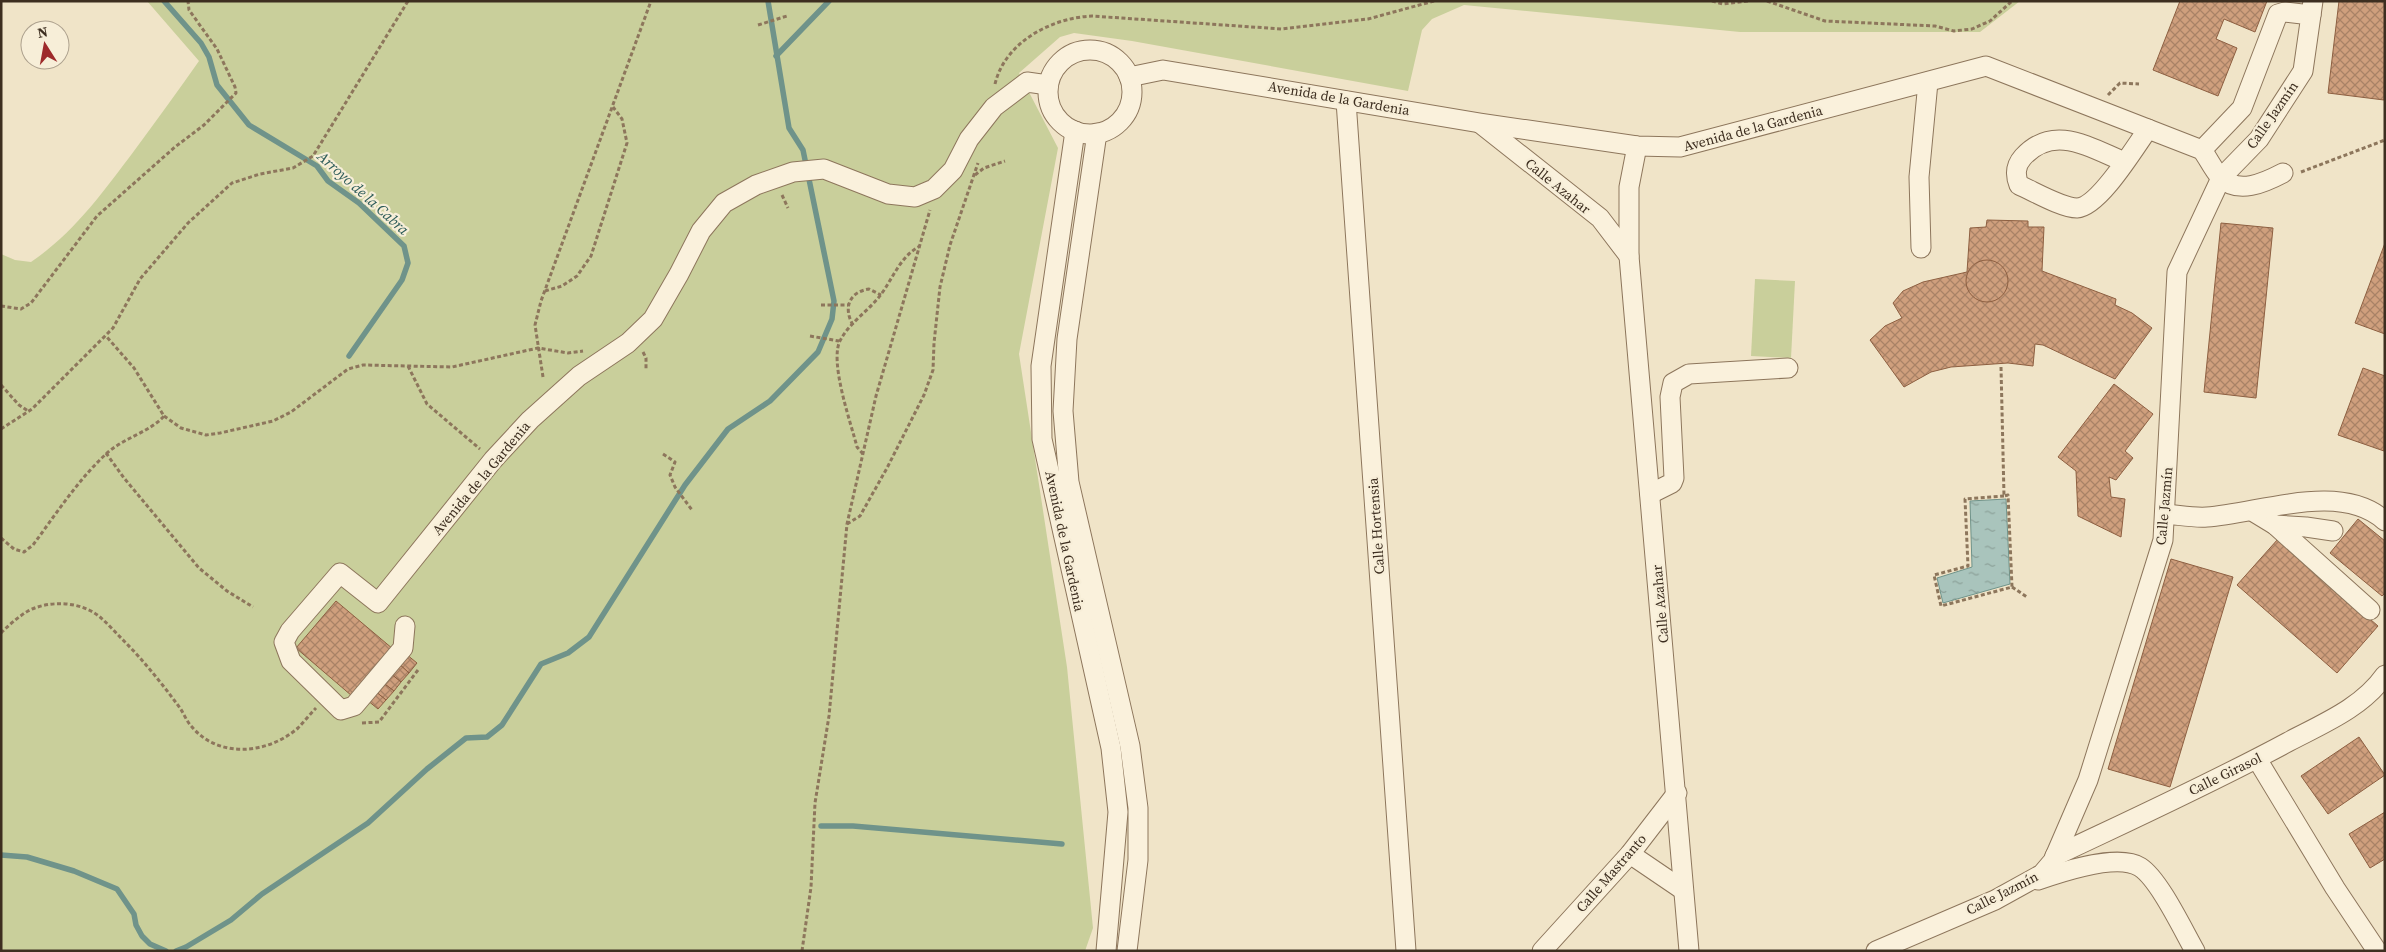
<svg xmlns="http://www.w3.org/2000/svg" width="2386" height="952" viewBox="0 0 2386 952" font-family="'Source Serif 4',serif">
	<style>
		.green { fill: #c9cf9b }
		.water { fill: url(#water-ripples); stroke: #6f938a }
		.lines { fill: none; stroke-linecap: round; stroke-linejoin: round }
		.stream { stroke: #6f938a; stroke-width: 5.5 }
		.building { fill: url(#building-cross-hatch); stroke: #8d5f41 }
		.minor-casing { stroke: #8d765c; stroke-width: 21 }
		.path { stroke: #8d765c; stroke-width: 3; stroke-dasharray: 4 2.5; stroke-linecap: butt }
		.minor { stroke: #faf1dc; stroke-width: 19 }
		.labels { text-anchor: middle; stroke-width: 4.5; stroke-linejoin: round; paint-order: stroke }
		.street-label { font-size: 14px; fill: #3d2e20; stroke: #f7eed8 }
		.water-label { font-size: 15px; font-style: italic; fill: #2f5d5a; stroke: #f7eed8 }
	</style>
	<defs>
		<pattern id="water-ripples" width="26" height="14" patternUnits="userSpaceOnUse" patternTransform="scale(1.25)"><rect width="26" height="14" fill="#a9c4bc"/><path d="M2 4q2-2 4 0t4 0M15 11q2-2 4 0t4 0" fill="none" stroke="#8ba098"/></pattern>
		<pattern id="building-cross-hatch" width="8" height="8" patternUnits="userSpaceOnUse" patternTransform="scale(1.25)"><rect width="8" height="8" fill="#cf9f7d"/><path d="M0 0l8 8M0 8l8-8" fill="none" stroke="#a98266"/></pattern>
	</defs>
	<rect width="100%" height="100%" fill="#f0e4c8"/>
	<g class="green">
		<path d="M 147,1 L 2020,1 L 1980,32 L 1740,32 L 1464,5 L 1432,19 L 1422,30 L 1408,91 L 1132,41 L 1074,33 L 1060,37 L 1019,73 L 1058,148 L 1019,354 L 1067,667 L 1093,928 L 1085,951 L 1,951 L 1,254 L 15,260 L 31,262 C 74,233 103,192 134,151 C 156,121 178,91 199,61 Z"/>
		<path d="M 1755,279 L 1795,281 L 1791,358 L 1751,356 Z"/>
	</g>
	<path class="water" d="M 2006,499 L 2010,584 L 1943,603 L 1937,578 L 1972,567 L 1970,501 Z"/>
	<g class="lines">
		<g class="stream">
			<path d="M 164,1 L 201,43 L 209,57 L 217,85 L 249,125 L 317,166 L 328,181 L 359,203 L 404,246 L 408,263 L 402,280 L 349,356"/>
			<path d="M 776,56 L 829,1"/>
			<path d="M 821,826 L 853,826 L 1062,844"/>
			<path d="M 1,855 L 27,857 L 74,871 L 117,889 L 134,914 L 136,925 L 142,936 L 150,944 L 166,951"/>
			<path d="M 176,951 L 186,947 L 231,920 L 262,894 L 368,823 L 427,769 L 466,738 L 487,737 L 502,725 L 541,664 L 568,653 L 589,637 L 685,485 L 728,429 L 770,401 L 818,352 L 832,319 L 834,301 L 803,150 L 789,128 L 768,1"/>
		</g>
	</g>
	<g class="building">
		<path d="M 2180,1 L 2267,1 L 2255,32 L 2224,19 L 2216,39 L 2237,48 L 2218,96 L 2153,70 Z"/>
		<path d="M 2339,1 L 2385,1 L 2384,100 L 2328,93 Z"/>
		<path d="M 1987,220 L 2028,221 L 2028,227 L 2044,227 L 2042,271 L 2116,299 L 2115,305 L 2132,313 L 2152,328 L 2115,379 L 2043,345 L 2035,344 L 2033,366 L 2008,363 L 1951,367 L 1931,372 L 1904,387 L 1870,340 L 1885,326 L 1902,318 L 1893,303 L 1903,291 L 1923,282 L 1967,272 L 1970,228 L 1986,227 Z"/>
		<path d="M 2221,223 L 2273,228 L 2256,398 L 2204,392 Z"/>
		<path d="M 2385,243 L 2385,334 L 2355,323 Z"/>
		<circle cx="1987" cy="281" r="21"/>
		<path d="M 2363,368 L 2385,376 L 2384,451 L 2338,435 Z"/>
		<path d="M 2114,384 L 2153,414 L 2125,451 L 2133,458 L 2116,480 L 2109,477 L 2111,497 L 2125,499 L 2121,537 L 2078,516 L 2076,471 L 2058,457 Z"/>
		<path d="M 2358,519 L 2385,541 L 2385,593 L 2382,596 L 2330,553 Z"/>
		<path d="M 2278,539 L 2378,626 L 2337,673 L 2237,585 Z"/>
		<path d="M 2171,559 L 2233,577 L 2170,787 L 2108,769 Z"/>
		<path d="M 336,601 L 393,649 L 352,696 L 296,648 Z"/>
		<path d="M 406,654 L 417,663 L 409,673 L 398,663 Z"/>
		<path d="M 398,663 L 409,673 L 401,682 L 390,673 Z"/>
		<path d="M 390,673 L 401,682 L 394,691 L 382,682 Z"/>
		<path d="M 382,682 L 394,691 L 386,700 L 375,691 Z"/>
		<path d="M 375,691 L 386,700 L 378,709 L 367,700 Z"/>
		<path d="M 2359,737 L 2385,775 L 2328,814 L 2301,776 Z"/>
		<path d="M 2385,812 L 2385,859 L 2370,868 L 2349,834 Z"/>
	</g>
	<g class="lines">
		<defs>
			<g id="minor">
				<circle cx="1090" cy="92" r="42"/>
				<path d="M 1129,77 L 1163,70 L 1480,123 L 1637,146 L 1680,147 L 1986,66 L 2202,150 C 2208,158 2213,169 2220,177 C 2238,195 2264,183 2283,173"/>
				<path d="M 1346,101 L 1406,951"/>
				<path d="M 1481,124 L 1600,218 L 1629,256"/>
				<path d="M 1075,131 L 1041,366 L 1042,439 L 1111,748 L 1118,812 L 1106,951"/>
				<path d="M 1097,133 L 1067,339 L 1063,411 L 1069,482 L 1130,746 L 1138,808 L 1138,860 L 1127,951"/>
				<path d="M 1637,146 L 1629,187 L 1629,256 L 1689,951"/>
				<path d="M 2202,150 L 2242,108 L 2278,14 L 2285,12 L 2311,15"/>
				<path d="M 2125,162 C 2090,148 2054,123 2023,157 C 2015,166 2015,175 2019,185 C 2033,191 2062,208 2077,208 C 2099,207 2135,147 2148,129"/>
				<path d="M 1921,248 L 1919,177 L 1928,82"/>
				<path d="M 1650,494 L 1672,483 L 1674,478 L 1670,397 L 1673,383 L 1689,374 L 1788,368"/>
				<path d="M 2252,511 L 2275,525 L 2370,610"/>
				<path d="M 2165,514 C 2179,515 2193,518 2207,517 C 2261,513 2341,481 2385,521"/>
				<path d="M 2275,525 L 2306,527 L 2333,531"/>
				<path d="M 405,626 L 403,648 L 354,706 L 341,710 L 291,661 L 284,642 L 290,631 L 340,573 L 378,603 L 493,460 L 530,420 L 579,376 L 628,343 L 653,319 L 679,274 L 701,231 L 724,203 L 756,185 L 793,172 L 824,169 L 888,194 L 915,197 L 934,189 L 953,170 L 969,139 L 994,107 L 1027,82 L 1048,85"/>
				<path d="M 2257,759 L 2335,888 L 2377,951"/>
				<path d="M 1630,854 L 1683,890"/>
				<path d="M 2055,856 C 2133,819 2212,783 2288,742 C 2322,724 2362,708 2385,675"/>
				<path d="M 2038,880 C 2061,872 2118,853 2140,867 C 2159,879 2183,930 2195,951"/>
				<path d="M 1542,951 L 1630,854 L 1677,793"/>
				<path d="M 1876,951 L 1995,900 L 2042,874 L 2053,861 L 2088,780 L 2163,540 L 2177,272 L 2221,178 L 2259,139 L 2303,71 L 2313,1"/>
			</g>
		</defs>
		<use href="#minor" class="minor-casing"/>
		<g class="path">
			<path d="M 1712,1 L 1723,4 L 1748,1"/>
			<path d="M 1767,1 L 1825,21 L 1935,26 L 1954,31 L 1972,29 L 1990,21 L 2012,1"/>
			<path d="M 758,25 L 787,16"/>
			<path d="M 995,84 C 1005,42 1051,18 1092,16 L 1282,29 L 1368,19 L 1434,1"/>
			<path d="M 2108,95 L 2120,83 L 2139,84"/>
			<path d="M 2301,172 L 2385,140"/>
			<path d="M 975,175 L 984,168 L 1005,161"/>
			<path d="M 782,195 L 788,208"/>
			<path d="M 545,291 L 562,286 L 577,276 L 591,256 L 627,143 L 622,119 L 613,107"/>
			<path d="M 821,305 L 848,305"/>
			<path d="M 1,306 L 21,309 L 31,303 L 97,216 L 175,147 L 204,125 L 236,93 L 235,87 L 217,49 L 189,10 L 188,1"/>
			<path d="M 853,325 C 843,308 849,292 869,289 L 881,295"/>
			<path d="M 810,336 L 839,341"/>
			<path d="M 643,352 L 646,358 L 646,370"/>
			<path d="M 408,366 L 427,404 L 480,449"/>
			<path d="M 2001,367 L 2004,496 L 2008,495 L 2012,587 L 1941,606 L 1934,575 L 1968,566 L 1965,499 L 2004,496"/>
			<path d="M 543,377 L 535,325 L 541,301 L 651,1"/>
			<path d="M 1,385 L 19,405 L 28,411"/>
			<path d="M 164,416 L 181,428 L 206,435 L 220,433 L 273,421 L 291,412 L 348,369 L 363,365 L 452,367 L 538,348 L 568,353 L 583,351"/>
			<path d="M 1,429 L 32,409 L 113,328 L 140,279 L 188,223 L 232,183 L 260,174 L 293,168 L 313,156 L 408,1"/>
			<path d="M 106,453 L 124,478 L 199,568 L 227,591 L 253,607"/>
			<path d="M 663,454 L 675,462 L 670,475 L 675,487 L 692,510"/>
			<path d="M 863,454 L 857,447 C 851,423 828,359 841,339 C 851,321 870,310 882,293 C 894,276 901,256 920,246"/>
			<path d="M 847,524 L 860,516 L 887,468 L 924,395 L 933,370 L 934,343 L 940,287 L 950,245 L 978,163"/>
			<path d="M 1,538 L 14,549 L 24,552 L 33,545 C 56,514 78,480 106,454 C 123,438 150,432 164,416 L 134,368 L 106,336"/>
			<path d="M 2012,587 L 2027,597"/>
			<path d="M 1,633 C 9,625 18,617 28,611 C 49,600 81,601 100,617 C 108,624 116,633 124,641 C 144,661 163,685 180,708 C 184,714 187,722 192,727 C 219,759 268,754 298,728 C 304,722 310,714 316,708"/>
			<path d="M 362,723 L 379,722 L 418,670"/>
			<path d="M 802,951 L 811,887 L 815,803 L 829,716 L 847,524 L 876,396 L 930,210"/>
		</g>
		<use href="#minor" class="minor"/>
	</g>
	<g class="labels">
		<g class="street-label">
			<text transform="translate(1339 98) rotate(10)" y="5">Avenida de la Gardenia</text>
			<text transform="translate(2272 115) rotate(-55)" y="5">Calle Jazmín</text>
			<text transform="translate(1753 128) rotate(-15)" y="5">Avenida de la Gardenia</text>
			<text transform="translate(1558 186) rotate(39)" y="5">Calle Azahar</text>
			<text transform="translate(481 478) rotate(-50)" y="5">Avenida de la Gardenia</text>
			<text transform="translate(2164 506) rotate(-85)" y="5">Calle Jazmín</text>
			<text transform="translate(1376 526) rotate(-94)" y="5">Calle Hortensia</text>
			<text transform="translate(1065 541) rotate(78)" y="5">Avenida de la Gardenia</text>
			<text transform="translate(1660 604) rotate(-95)" y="5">Calle Azahar</text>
			<text transform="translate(2225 774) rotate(-26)" y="5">Calle Girasol</text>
			<text transform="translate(1611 873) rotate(-49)" y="5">Calle Mastranto</text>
			<text transform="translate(2002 893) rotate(-27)" y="5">Calle Jazmín</text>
		</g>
		<g class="water-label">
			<text transform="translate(363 193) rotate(42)" y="5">Arroyo de la Cabra</text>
		</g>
	</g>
	<rect width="2386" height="952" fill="none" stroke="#3d2e20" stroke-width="5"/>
	<g transform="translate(45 45) rotate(349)"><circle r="24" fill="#f7eed8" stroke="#ada18e"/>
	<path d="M0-4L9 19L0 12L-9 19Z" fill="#9e2a2b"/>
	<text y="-8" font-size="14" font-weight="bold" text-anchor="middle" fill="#3d2e20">N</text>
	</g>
</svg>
